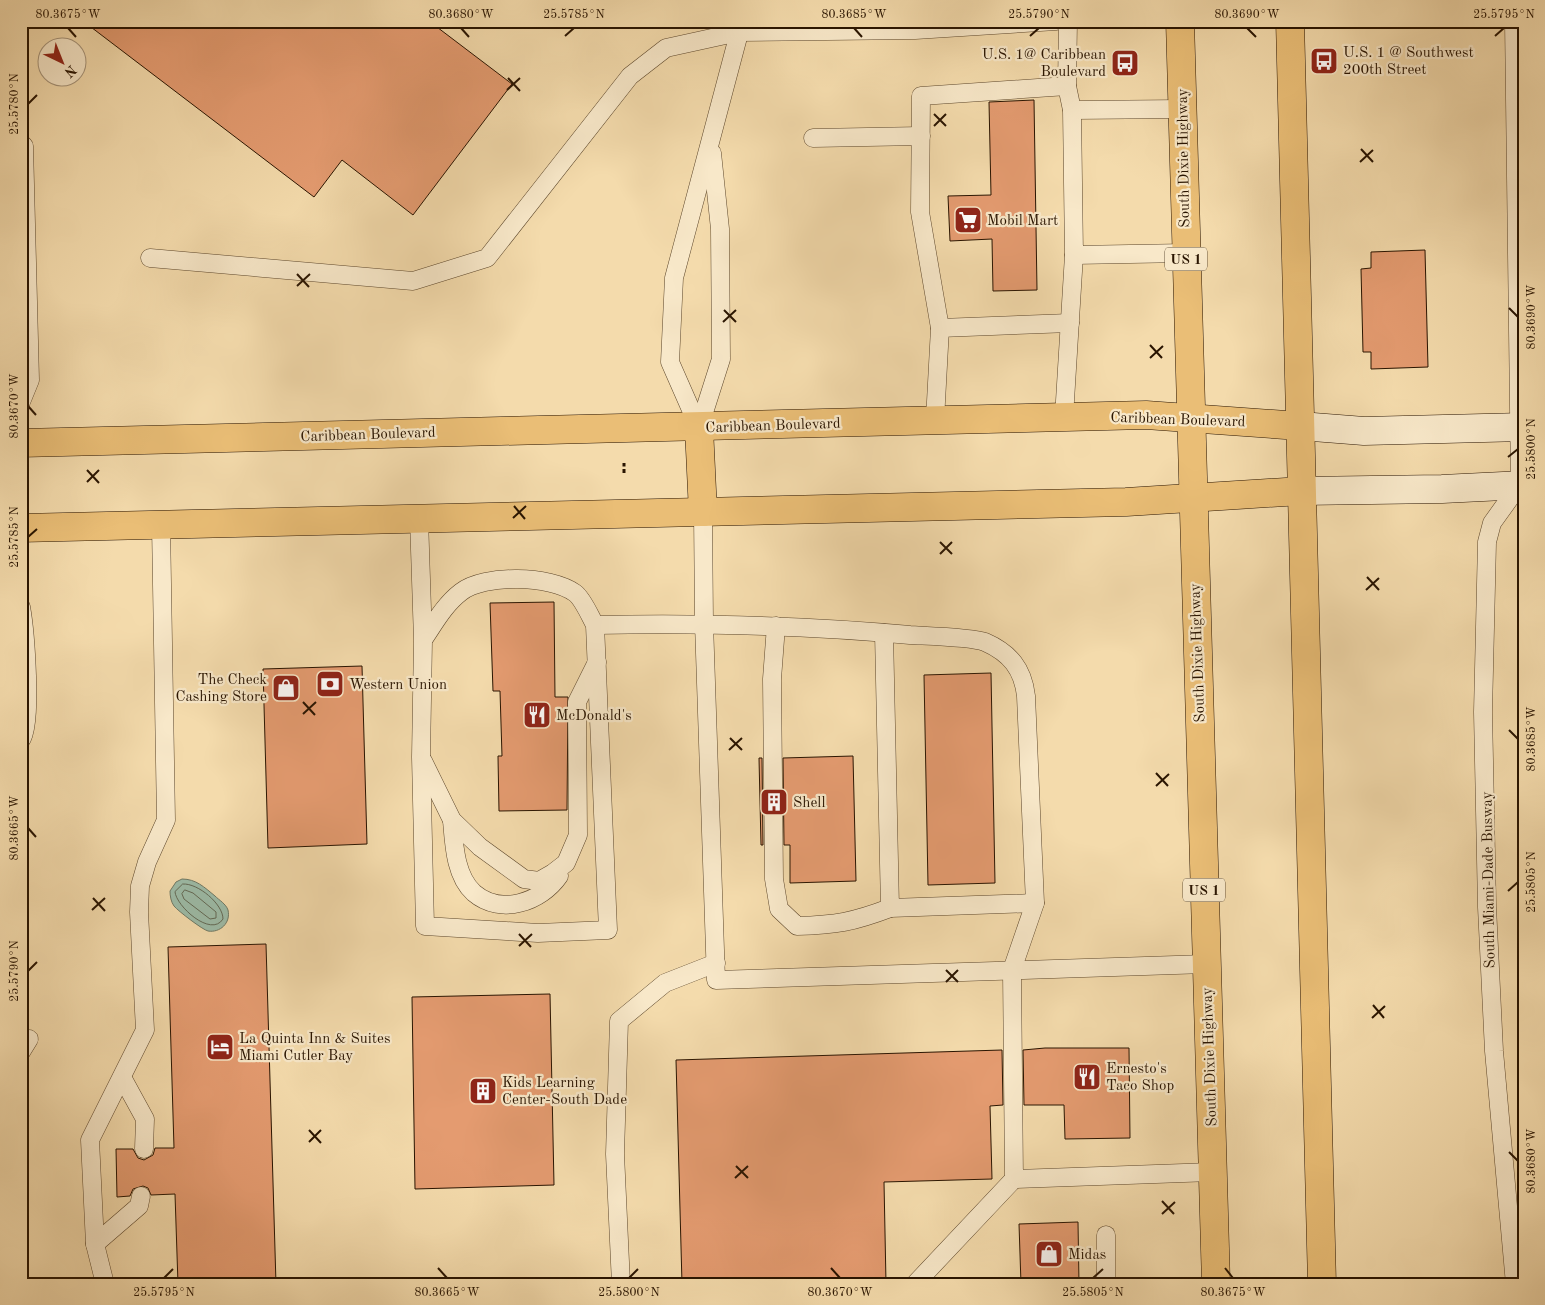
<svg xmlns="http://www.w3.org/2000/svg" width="1545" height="1305" viewBox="0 0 1545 1305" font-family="'Old Standard TT',serif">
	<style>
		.water { fill: #9cbba7; stroke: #6e7864 }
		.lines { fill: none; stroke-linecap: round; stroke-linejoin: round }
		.shore { stroke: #626854; stroke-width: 1 }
		.building { fill: #e49b70; stroke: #291400 }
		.lane-casing { stroke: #5c462b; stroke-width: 19 }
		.secondary-casing { stroke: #291400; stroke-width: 29 }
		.primary-casing { stroke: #291400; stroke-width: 29 }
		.highway-casing { stroke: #291400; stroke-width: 29 }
		.path { stroke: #291400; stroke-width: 3; stroke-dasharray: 4 2.5; stroke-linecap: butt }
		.lane { stroke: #f8e8c9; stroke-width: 18 }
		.secondary { stroke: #f8e8c9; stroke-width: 28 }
		.primary { stroke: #eabe76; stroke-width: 28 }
		.highway { stroke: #eabe76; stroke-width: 28 }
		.ticks { fill: none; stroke: #291400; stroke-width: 2 }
		.labels { text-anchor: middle; stroke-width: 4.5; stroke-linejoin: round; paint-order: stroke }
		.shield { fill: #f8e8c9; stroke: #67543c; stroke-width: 1 }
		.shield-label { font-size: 14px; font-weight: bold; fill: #291400 }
		.poi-label { font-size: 15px; fill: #291400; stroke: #f8e8c9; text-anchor: start }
		.street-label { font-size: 15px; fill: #291400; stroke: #f8e8c9 }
		.neatline { fill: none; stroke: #291400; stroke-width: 2 }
		.ticks-label { font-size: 12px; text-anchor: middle; fill: #291400 }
	</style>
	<rect width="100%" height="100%" fill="#f4dbac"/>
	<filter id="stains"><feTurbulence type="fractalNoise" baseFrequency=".004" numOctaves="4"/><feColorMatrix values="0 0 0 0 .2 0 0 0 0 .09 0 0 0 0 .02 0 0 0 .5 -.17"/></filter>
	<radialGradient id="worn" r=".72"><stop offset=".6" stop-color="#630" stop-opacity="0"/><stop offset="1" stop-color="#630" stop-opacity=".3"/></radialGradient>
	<path class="water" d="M 182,879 C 196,879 204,887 215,896 C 219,900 226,904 228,910 C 231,923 220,933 208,931 C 203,930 178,911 174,906 C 171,902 170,896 170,891 L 176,882 Z"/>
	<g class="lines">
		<g class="shore">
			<path d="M 183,884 C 198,883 223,904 223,919 C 211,938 176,906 175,892 Z"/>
			<path d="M 185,890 L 193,893 L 216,912 L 216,918 L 210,919 L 184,899 L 182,894 Z"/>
		</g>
	</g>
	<g class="building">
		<path d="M 83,21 L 429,21 L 512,84 L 413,215 L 342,160 L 314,197 Z"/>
		<path d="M 1034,100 L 1037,290 L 993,291 L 992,239 L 950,241 L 948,196 L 991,195 L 989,102 Z"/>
		<path d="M 1425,250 L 1428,367 L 1371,369 L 1371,352 L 1363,352 L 1361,269 L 1371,268 L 1371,252 Z"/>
		<path d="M 554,602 L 555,697 L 568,697 L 567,810 L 499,811 L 498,756 L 502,756 L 500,691 L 493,691 L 490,603 Z"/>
		<path d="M 362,666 L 367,844 L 268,848 L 263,669 Z"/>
		<path d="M 991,673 L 995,883 L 928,885 L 924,675 Z"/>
		<path d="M 853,756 L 856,881 L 790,883 L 790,845 L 784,845 L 783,758 Z"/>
		<path d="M 759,758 L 762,758 L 763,845 L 761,845 Z"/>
		<path d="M 266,944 L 276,1284 L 178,1284 L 175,1194 L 151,1195 L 148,1188 L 143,1186 L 133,1189 L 130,1196 L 117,1197 L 116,1149 L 133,1149 L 138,1158 L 144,1160 L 153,1155 L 155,1148 L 174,1148 L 168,947 Z"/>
		<path d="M 550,994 L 554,1185 L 415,1189 L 412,997 Z"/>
		<path d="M 1045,1048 L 1129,1048 L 1130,1138 L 1065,1139 L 1064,1105 L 1024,1105 L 1023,1050 Z"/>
		<path d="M 1002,1050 L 1003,1105 L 990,1106 L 992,1179 L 884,1182 L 886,1283 L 682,1284 L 676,1060 Z"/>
		<path d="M 1078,1222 L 1079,1284 L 1021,1284 L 1019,1224 Z"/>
	</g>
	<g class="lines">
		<defs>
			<g id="lane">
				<path d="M 1068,21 L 1067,86 L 1072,110 L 1074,255 L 1186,253"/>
				<path d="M 1514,21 L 1520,484 L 1524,491"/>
				<path d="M 1072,110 L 1182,109"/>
				<path d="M 813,138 L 921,136"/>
				<path d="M 21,143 L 24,146 L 30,380 L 21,402"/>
				<path d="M 150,258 L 413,281 L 487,258 L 630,76 L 666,48 L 739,32 L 915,30 L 1056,21"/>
				<path d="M 940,328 L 920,212 L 921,96 L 1067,86"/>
				<path d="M 1064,417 L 1074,255"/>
				<path d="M 935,420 L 940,328 L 1070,323"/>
				<path d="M 699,428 L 670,362 L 674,278 L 742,22"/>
				<path d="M 699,428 L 721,359 L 720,229 L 712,153"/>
				<path d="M 703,512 L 704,623 L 716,980 L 1206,964"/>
				<path d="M 419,519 L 423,640 L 421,757 L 425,926 L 538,933 L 608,930 L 595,625 C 590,616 583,599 575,593 C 550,575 484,574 461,592 C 444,605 434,624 423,640"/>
				<path d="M 21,607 C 25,629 33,725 21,740"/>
				<path d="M 595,625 C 701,623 804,625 910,635 C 926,636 971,637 985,642 C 1010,653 1023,669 1026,696 L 1035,903 L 1012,970 L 1014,1179 L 1212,1172"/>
				<path d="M 776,626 L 772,679 L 774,879 L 779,909 L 797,926 C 836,925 853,922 890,908"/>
				<path d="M 884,633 L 890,908 L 1035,903"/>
				<path d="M 423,761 L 452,820 L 480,847 L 524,879 L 539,881 L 553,873 L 566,863 L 578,835 L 577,702 L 597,662"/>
				<path d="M 452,820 C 454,844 455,876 474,893 C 501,916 541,902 559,876"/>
				<path d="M 21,1052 L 29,1039"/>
				<path d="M 122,1077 L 145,1119 L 144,1149"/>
				<path d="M 1106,1235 L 1106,1284"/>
				<path d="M 95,1244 L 139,1206 L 141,1196"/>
				<path d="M 105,1284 L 95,1244 L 90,1140 L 145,1030 L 139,912 L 140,886 L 147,862 L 166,820 L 161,525"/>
				<path d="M 621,1284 L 615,1154 L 619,1021 L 665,983 L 716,963"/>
				<path d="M 915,1284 L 1014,1179"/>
				<path d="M 1515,1284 L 1494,1051 L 1487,907 L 1483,712 L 1487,542 L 1492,523 L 1520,484"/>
			</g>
			<g id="secondary">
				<path d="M 1300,426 L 1364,431 L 1524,427"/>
				<path d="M 1301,491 L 1442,489 L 1524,485"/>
			</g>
			<g id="primary">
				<path d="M 699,428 L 703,512"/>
				<path d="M 21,443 L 1146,415 L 1300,426"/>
				<path d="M 21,528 L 1126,502 L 1301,491"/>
			</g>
			<g id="highway">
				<path d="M 1180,21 L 1216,1284"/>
				<path d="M 1290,21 L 1322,1284"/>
			</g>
		</defs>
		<use href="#lane" class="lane-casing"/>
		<use href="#secondary" class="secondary-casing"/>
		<use href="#primary" class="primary-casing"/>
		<use href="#highway" class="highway-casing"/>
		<path class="path" d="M 624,473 L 624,463"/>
		<use href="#lane" class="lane"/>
		<use href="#secondary" class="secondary"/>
		<use href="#primary" class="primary"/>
		<use href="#highway" class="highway"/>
	</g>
	<path class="ticks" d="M 68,28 L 76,37M 461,28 L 469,37M 854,28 L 862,37M 1247,28 L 1256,37M 565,36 L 574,28M 1030,36 L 1039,28M 1495,36 L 1504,28M 508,78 L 520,91M 507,90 L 520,78M 28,104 L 37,95M 934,114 L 946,126M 934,126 L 946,114M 1361,149 L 1373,162M 1360,162 L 1373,150M 297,274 L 309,287M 297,286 L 310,274M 1509,308 L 1518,317M 724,310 L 736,322M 723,322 L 736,310M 1150,345 L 1162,358M 1150,358 L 1163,346M 28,406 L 36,415M 1508,457 L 1518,449M 87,470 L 99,483M 87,482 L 99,470M 514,506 L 525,519M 513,518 L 526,506M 28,537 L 37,529M 940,542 L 952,554M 940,554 L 952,542M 1367,577 L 1379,590M 1366,590 L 1379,578M 303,702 L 315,715M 303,714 L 316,702M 1509,730 L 1518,739M 730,738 L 742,750M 729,750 L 742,738M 1156,773 L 1168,786M 1156,786 L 1169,774M 28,828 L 36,837M 1508,891 L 1518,882M 93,898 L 105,911M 92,910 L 105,898M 519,934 L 531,947M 519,946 L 532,934M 946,970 L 958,982M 28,971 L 37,962M 946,982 L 958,970M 1373,1005 L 1384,1018M 1372,1018 L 1385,1006M 309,1130 L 321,1143M 309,1142 L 321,1130M 1509,1152 L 1518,1161M 736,1166 L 748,1178M 735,1178 L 748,1166M 1162,1201 L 1174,1214M 1162,1214 L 1175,1202M 438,1268 L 447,1278M 831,1268 L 840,1278M 1225,1268 L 1233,1278M 164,1278 L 173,1269M 629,1278 L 638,1269M 1093,1278 L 1103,1269"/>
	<defs>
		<symbol id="bus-square" viewBox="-11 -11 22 22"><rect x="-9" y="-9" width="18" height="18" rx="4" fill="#8f2418" stroke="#f8e8c9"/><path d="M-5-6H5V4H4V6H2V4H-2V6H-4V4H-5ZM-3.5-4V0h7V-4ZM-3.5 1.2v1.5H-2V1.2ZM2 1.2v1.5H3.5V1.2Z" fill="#fff"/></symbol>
		<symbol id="supermarket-square" viewBox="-11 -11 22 22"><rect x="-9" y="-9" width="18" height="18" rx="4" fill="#8f2418" stroke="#f8e8c9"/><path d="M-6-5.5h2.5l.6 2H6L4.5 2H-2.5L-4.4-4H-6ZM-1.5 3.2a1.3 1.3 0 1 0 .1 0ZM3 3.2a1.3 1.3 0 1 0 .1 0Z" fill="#fff"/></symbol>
		<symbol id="bank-square" viewBox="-11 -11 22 22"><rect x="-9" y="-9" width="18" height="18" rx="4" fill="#8f2418" stroke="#f8e8c9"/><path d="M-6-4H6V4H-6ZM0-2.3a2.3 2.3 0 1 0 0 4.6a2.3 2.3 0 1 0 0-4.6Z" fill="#fff"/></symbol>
		<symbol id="shop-square" viewBox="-11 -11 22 22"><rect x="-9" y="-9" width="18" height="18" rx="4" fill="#8f2418" stroke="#f8e8c9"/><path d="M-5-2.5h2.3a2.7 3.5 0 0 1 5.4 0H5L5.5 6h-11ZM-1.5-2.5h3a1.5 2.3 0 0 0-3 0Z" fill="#fff"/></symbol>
		<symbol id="restaurant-square" viewBox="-11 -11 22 22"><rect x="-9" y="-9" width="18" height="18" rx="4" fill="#8f2418" stroke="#f8e8c9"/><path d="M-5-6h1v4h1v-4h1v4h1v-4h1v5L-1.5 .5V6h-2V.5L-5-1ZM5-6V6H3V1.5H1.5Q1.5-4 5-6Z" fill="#fff"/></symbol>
		<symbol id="building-square" viewBox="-11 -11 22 22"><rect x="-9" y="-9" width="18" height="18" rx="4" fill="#8f2418" stroke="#f8e8c9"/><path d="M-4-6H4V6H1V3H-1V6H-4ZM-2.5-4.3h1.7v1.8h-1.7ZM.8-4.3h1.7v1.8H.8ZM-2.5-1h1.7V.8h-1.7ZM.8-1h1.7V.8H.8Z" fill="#fff"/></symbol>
		<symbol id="hotel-square" viewBox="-11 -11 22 22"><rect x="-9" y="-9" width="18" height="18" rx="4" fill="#8f2418" stroke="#f8e8c9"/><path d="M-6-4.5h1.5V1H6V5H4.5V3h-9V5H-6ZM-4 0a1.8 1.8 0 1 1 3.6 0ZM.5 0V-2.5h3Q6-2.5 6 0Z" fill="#fff"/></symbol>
	</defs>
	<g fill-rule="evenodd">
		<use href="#bus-square" x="1308" y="45" width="32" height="32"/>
		<use href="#bus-square" x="1109" y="47" width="32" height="32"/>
		<use href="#supermarket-square" x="952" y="204" width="32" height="32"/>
		<use href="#bank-square" x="314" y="668" width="32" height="32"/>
		<use href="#shop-square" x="270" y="672" width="32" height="32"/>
		<use href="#restaurant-square" x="521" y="699" width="32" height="32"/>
		<use href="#building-square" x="758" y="786" width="32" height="32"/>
		<use href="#hotel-square" x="204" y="1031" width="32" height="32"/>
		<use href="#restaurant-square" x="1071" y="1061" width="32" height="32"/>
		<use href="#building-square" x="467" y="1075" width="32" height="32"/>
		<use href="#shop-square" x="1033" y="1238" width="32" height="32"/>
	</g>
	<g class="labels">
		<g class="shield">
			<rect x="1165" y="247.5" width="42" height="23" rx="4"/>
			<rect x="1183" y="878.5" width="42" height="23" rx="4"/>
		</g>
		<g class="shield-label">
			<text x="1186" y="264">US 1</text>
			<text x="1204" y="895">US 1</text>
		</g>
		<g class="poi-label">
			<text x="1343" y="57">U.S. 1 @ Southwest<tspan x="1343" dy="17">200th Street</tspan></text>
			<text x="1106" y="59" text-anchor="end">U.S. 1@ Caribbean<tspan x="1106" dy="17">Boulevard</tspan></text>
			<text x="987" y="225">Mobil Mart</text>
			<text x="267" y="684" text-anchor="end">The Check<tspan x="267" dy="17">Cashing Store</tspan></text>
			<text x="349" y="689">Western Union</text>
			<text x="556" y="720">McDonald's</text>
			<text x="793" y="807">Shell</text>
			<text x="239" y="1043">La Quinta Inn &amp; Suites<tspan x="239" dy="17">Miami Cutler Bay</tspan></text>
			<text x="1106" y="1073">Ernesto's<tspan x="1106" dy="17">Taco Shop</tspan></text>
			<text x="502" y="1087">Kids Learning<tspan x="502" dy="17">Center-South Dade</tspan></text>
			<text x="1068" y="1259">Midas</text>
		</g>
		<g class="street-label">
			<text transform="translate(1183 158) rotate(-91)" y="5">South Dixie Highway</text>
			<text transform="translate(1178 419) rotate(2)" y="5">Caribbean Boulevard</text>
			<text transform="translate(773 425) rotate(-2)" y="5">Caribbean Boulevard</text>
			<text transform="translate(368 434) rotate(-2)" y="5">Caribbean Boulevard</text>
			<text transform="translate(1197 653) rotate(-92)" y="5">South Dixie Highway</text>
			<text transform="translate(1488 880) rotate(-91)" y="5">South Miami-Dade Busway</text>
			<text transform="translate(1209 1057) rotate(-92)" y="5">South Dixie Highway</text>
		</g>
	</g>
	<rect width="1545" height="1305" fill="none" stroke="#f4dbac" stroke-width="55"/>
	<g transform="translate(62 62) rotate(137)"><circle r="24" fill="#f8e8c9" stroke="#a59379"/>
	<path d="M0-4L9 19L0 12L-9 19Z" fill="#8f2418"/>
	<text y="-8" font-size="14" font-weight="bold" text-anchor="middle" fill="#291400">N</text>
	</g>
	<rect x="28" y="28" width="1490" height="1250" class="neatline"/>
	<g class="ticks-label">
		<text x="68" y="18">80.3675°W</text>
		<text x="461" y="18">80.3680°W</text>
		<text x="574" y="18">25.5785°N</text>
		<text x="854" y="18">80.3685°W</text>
		<text x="1039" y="18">25.5790°N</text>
		<text x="1247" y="18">80.3690°W</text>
		<text x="1504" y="18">25.5795°N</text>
		<text transform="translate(14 104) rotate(-90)" y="4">25.5780°N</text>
		<text transform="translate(1531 317) rotate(-90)" y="4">80.3690°W</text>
		<text transform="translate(14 406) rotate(-90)" y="4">80.3670°W</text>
		<text transform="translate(1531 449) rotate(-90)" y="4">25.5800°N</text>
		<text transform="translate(14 537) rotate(-90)" y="4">25.5785°N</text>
		<text transform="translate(1531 739) rotate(-90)" y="4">80.3685°W</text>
		<text transform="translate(14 828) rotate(-90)" y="4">80.3665°W</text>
		<text transform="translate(1531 882) rotate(-90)" y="4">25.5805°N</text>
		<text transform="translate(14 971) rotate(-90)" y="4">25.5790°N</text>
		<text transform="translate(1531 1161) rotate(-90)" y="4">80.3680°W</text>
		<text x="164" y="1296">25.5795°N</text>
		<text x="447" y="1296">80.3665°W</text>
		<text x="629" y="1296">25.5800°N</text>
		<text x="840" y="1296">80.3670°W</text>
		<text x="1093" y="1296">25.5805°N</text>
		<text x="1233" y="1296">80.3675°W</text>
	</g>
	<rect width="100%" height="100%" filter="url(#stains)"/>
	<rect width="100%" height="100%" fill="url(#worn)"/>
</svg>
